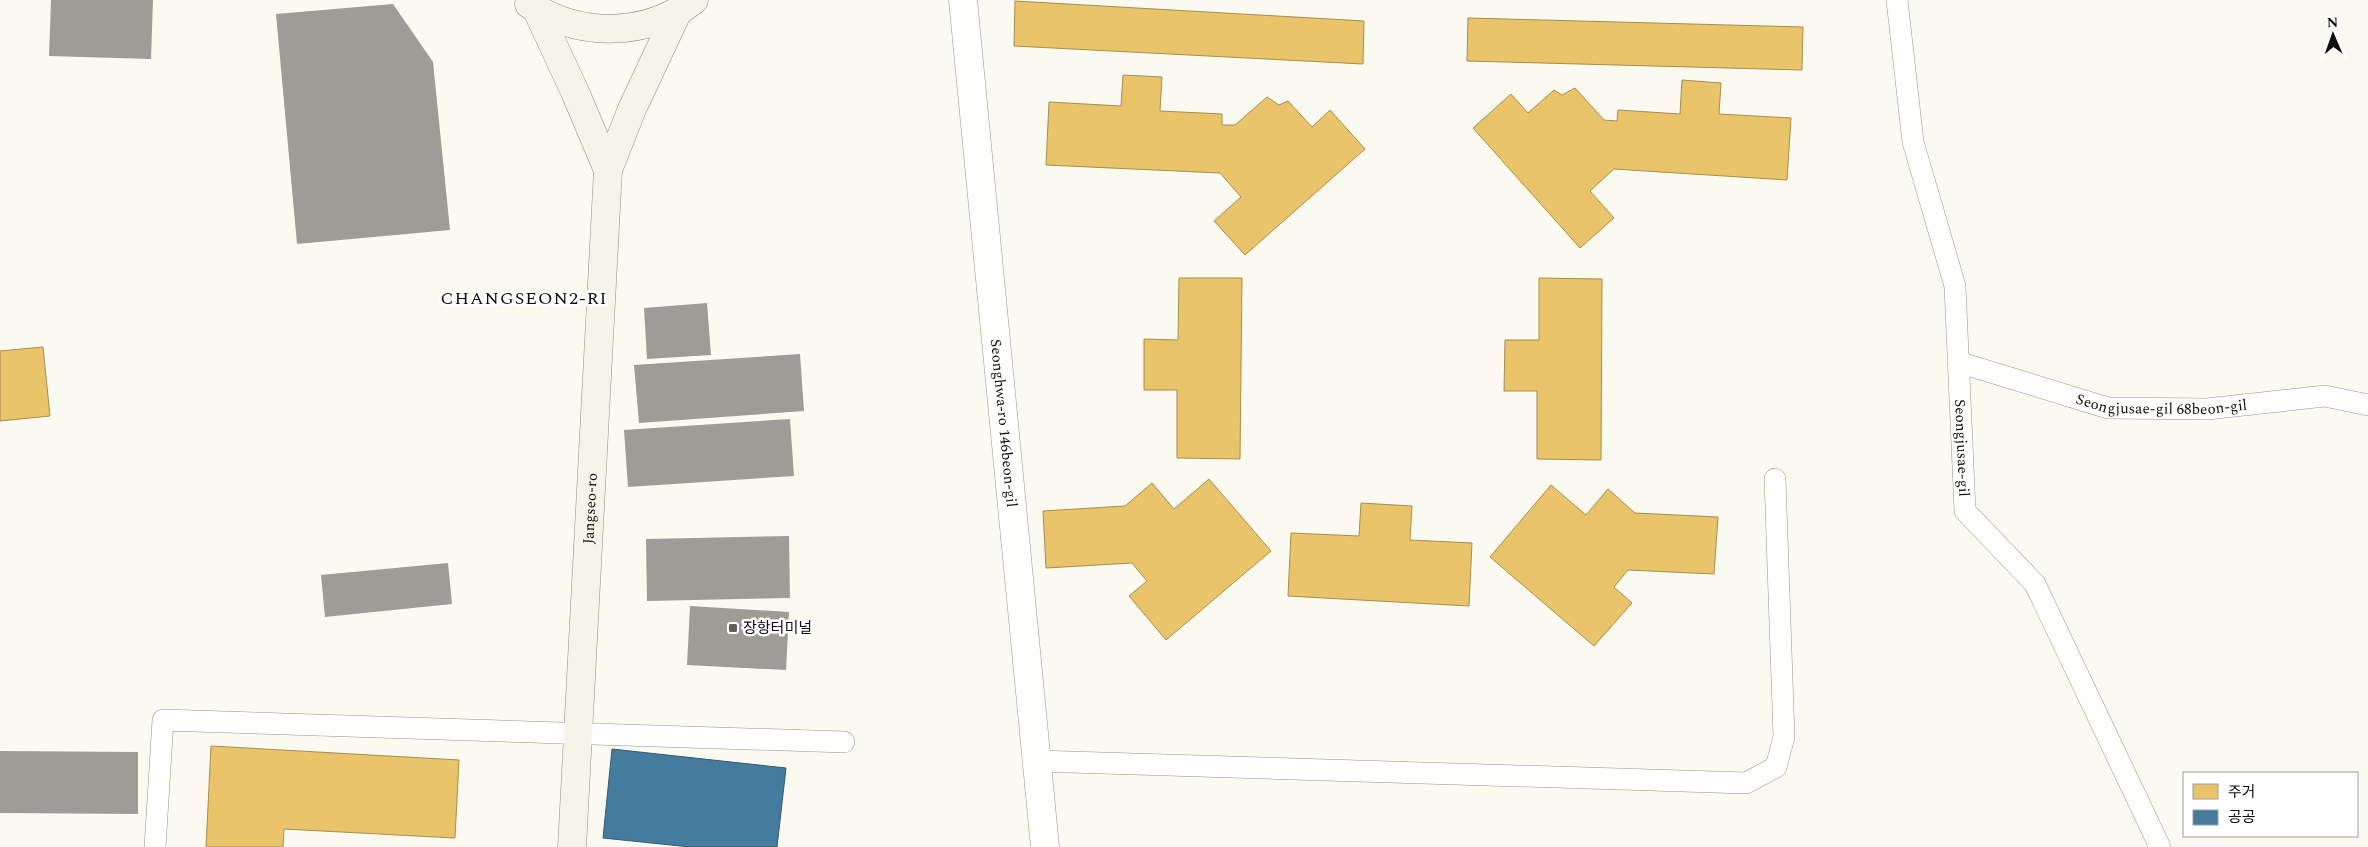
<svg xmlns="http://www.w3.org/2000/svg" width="2368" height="847" viewBox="0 0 2368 847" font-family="Spectral,'Noto Sans KR',serif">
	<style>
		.homes { fill: #e9c46a; stroke: #a78d4e }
		.public { fill: #457b9d; stroke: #345a72 }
		.building { fill: #9e9c96 }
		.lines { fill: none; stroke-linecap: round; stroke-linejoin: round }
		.lane-casing { stroke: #94948f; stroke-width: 22 }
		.street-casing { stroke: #94948f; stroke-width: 29 }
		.secondary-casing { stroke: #8b8a86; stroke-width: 29 }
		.lane { stroke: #fefefd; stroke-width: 21 }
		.street { stroke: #fefefd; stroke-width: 28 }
		.secondary { stroke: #f4f4e9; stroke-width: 28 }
		.poi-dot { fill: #60605c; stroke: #fff; stroke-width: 2 }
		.labels { text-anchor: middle; stroke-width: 5; stroke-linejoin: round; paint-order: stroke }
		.street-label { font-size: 15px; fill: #0d0d0d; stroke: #fff }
		.poi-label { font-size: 15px; fill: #0d0d0d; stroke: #fff; text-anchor: start }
		.quarter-label { font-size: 18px; letter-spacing: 1px; fill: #0d0d0d; stroke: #fff }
	</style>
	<rect width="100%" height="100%" fill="#fbfaf0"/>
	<g class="homes">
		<path d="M 1015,1 L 1364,21 L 1363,64 L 1014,46 Z"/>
		<path d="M 1468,18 L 1803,27 L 1802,70 L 1467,61 Z"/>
		<path d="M 1123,75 L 1162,77 L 1160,111 L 1222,114 L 1222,125 L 1235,125 L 1267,97 L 1279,105 L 1288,101 L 1312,127 L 1330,110 L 1365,149 L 1245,255 L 1214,221 L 1241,197 L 1220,173 L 1046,165 L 1049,102 L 1121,106 Z"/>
		<path d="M 1682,80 L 1721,83 L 1719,114 L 1791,118 L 1787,180 L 1614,169 L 1590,191 L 1614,218 L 1580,248 L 1473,128 L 1511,94 L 1528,113 L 1554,90 L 1562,95 L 1575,88 L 1604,120 L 1617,121 L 1618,110 L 1680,114 Z"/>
		<path d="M 1179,278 L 1242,278 L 1240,459 L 1177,458 L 1177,390 L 1144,390 L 1144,339 L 1178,340 Z"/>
		<path d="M 1539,278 L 1602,279 L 1601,460 L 1537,459 L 1537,391 L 1504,391 L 1505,340 L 1539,340 Z"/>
		<path d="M 43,347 L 50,416 L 0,421 L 0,351 Z"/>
		<path d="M 1209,479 L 1271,551 L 1166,640 L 1129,596 L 1147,581 L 1132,563 L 1046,568 L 1043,511 L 1125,506 L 1152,483 L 1174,509 Z"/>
		<path d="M 1551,485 L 1586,515 L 1608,489 L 1635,513 L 1718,517 L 1714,574 L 1628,570 L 1614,587 L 1632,603 L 1594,646 L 1490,557 Z"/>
		<path d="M 1361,503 L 1412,506 L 1410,540 L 1472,543 L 1469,606 L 1288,596 L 1291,533 L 1359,536 Z"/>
		<path d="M 211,746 L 459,760 L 455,838 L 284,829 L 283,847 L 206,847 Z"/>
	</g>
	<path class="public" d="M 612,749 L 786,768 L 777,847 L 690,847 L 603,838 Z"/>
	<g class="building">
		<path d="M 51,0 L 153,0 L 151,59 L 49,56 Z"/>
		<path d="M 393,4 L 433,62 L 450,230 L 297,244 L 276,14 Z"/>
		<path d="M 707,303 L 711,355 L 647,359 L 644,308 Z"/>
		<path d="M 800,354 L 804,411 L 639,423 L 634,365 Z"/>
		<path d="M 790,419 L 794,476 L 628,487 L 624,430 Z"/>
		<path d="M 789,536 L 790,598 L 647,601 L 646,539 Z"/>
		<path d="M 448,563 L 452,604 L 325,617 L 321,575 Z"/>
		<path d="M 690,606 L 789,612 L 786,670 L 687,665 Z"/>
		<path d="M 0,751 L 138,752 L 138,814 L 0,813 Z"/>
	</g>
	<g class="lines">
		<defs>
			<g id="lane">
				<path id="s1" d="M 1897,0 L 1913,142 L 1955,286 L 1965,511 L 2035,584 L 2160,847"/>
				<path id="s2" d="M 1958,362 L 2108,408 L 2207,409 L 2325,396 L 2368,405"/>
				<path d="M 1037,761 L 1746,783 L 1776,767 L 1784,737 L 1775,479"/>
				<path d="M 155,847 L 163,720 L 844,742"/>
			</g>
			<g id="street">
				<path id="s3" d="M 963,0 L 1045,847"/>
			</g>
			<g id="secondary">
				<path d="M 529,4 C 579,38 647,37 694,0"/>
				<path d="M 536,8 L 575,92 L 608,170 L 632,109 L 677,13"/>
				<path id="s4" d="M 572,847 L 608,170"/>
			</g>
		</defs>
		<use href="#lane" class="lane-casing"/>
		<use href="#street" class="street-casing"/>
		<use href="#secondary" class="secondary-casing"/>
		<use href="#lane" class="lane"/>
		<use href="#street" class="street"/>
		<use href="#secondary" class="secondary"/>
	</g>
	<rect class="poi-dot" x="728" y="623" width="10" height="10" rx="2.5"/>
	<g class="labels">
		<g class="street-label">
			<text dy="5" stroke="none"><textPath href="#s2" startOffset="210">Seongjusae-gil 68beon-gil</textPath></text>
			<text dy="5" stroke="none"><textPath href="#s3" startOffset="425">Seonghwa-ro 146beon-gil</textPath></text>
			<text dy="5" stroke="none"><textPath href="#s1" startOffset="455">Seongjusae-gil</textPath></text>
			<text dy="5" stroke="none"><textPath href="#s4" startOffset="339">Jangseo-ro</textPath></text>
		</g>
		<g class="poi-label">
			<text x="743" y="633">장항터미널</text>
		</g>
		<g class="quarter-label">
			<text x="524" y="304">CHANGSEON2-RI</text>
		</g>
	</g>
	<rect x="2183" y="772" width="175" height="65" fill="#ffffff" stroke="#9e9e9e"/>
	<rect x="2193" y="784" width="25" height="15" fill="#e9c46a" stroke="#9e9e9e"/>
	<text x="2228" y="797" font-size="15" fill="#0d0d0d">주거</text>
	<rect x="2193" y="810" width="25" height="15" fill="#457b9d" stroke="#9e9e9e"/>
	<text x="2228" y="822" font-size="15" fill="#0d0d0d">공공</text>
	<g transform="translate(2333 35) rotate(358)" stroke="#ffffff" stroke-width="4" paint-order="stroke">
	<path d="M0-4L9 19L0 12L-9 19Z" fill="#0d0d0d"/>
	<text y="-8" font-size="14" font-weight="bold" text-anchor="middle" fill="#0d0d0d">N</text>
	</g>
</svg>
